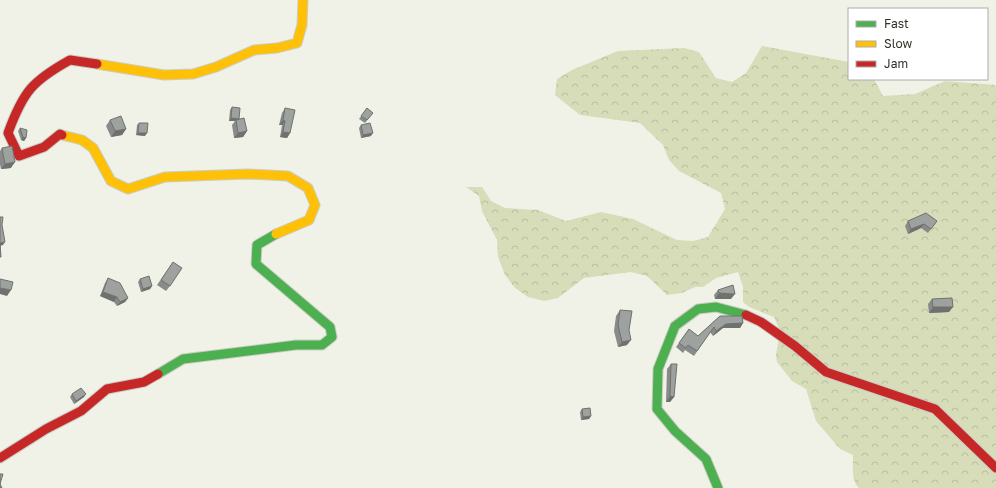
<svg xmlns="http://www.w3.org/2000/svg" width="996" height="488" viewBox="0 0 996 488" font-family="'Golos Text',sans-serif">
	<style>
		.forest { fill: url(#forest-crowns) }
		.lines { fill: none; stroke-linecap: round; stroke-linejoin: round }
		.fast-casing { stroke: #cbccc4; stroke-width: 11 }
		.slow-casing { stroke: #cbccc4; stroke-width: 11 }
		.jam-casing { stroke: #cbccc4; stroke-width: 11 }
		.fast { stroke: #4caf50; stroke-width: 9 }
		.slow { stroke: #ffc107; stroke-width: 9 }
		.jam { stroke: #c62828; stroke-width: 9 }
		.wall { fill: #888b89 }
		.shaded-wall { fill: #6f716f }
		.building { fill: #9ea29f; stroke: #6f716f }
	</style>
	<defs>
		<pattern id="forest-crowns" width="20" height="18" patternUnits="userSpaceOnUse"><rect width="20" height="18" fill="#d7ddb9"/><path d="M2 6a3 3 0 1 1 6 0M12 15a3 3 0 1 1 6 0" fill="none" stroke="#b9be9f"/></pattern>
	</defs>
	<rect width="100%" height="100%" fill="#f0f2e7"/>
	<path class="forest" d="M 762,46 L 849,62 L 849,79 L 874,79 L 883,96 L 915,94 L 945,81 L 996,85 L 996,488 L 859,488 C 851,481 853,466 853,455 L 840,449 L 816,421 L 806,389 L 792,381 L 777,362 L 776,355 L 780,331 L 774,317 L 749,307 L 743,302 L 743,287 L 738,272 L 716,278 L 703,287 L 695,287 L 682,293 L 667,295 L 647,276 L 631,272 L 584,278 L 558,298 L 544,301 L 528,297 L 515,288 L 505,275 L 498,257 L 497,240 L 482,211 L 479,196 L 466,187 L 482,187 L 491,201 L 505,208 L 538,210 L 566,221 L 601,212 L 633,219 L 677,240 L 693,241 L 708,237 L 725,209 L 721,193 L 679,171 L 669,160 L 663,145 L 640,123 L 580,115 L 555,95 L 557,79 L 572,70 L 618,51 L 684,48 L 699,52 L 716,78 L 732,82 L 746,73 Z"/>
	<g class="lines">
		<defs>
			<g id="fast">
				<path d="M 158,374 L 183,359 L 296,345 L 322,345 L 332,337 L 330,327 L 256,264 L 257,245 L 276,234"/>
				<path d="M 718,488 L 706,459 L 675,431 L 657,409 L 658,369 L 675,326 L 698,309 L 716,307 L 746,315"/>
			</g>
			<g id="slow">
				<path d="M 97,64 L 164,75 L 193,74 L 216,67 L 254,50 L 277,48 L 297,43 L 302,25 L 303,0"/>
				<path d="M 62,135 L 82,140 L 93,148 L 111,181 L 128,189 L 165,177 L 248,174 L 288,176 L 308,188 L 315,205 L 309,220 L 276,234"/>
			</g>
			<g id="jam">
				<path d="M 62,135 L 60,134 L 44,147 L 19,156 L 8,133 C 23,92 32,81 70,60 L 97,64"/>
				<path d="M 746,315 L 761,322 L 795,346 L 826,372 L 935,409 L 996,468"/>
				<path d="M 0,458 L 46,429 L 81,411 L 107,389 L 144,382 L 158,374"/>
			</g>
		</defs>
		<use href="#fast" class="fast-casing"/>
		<use href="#slow" class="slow-casing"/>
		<use href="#jam" class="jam-casing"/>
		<use href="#fast" class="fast"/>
		<use href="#slow" class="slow"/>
		<use href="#jam" class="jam"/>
	</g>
	<g class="wall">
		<path d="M 232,107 L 247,131 L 243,137 L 234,138 L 232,125 L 235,121 L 229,121 L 230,110 Z"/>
		<path d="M 285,108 L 290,133 L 287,138 L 280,137 L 282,125 L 279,125 L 282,113 Z"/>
		<path d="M 367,108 L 373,113 L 365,123 L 359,119 Z"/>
		<path d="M 110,120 L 126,129 L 122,135 L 111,137 L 106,126 Z"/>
		<path d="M 139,123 L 145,136 L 136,135 L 137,125 Z"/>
		<path d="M 361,125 L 371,136 L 361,138 L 359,128 Z"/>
		<path d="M 20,128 L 26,138 L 24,141 L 21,140 L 18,131 Z"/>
		<path d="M 2,148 L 11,168 L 1,169 L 0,165 L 0,151 Z"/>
		<path d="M 908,221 L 937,221 L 928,233 L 921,228 L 908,234 L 905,226 Z"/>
		<path d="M 173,262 L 170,286 L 166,291 L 157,285 Z"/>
		<path d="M 108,278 L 128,298 L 125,302 L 117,306 L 114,302 L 100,296 L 105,283 Z"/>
		<path d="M 140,279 L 152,286 L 150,289 L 141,292 L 138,282 Z"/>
		<path d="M 718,290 L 731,299 L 715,299 L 714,295 Z"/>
		<path d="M 932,299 L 949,312 L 929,313 L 928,304 Z"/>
		<path d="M 620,310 L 627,345 L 618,347 L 614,331 L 616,316 Z"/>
		<path d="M 720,316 L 743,323 L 740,328 L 723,328 L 713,336 L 710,332 L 694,356 L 685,350 L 683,353 L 676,347 L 689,329 L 698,336 Z"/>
		<path d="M 671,364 L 674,397 L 670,402 L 666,402 L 667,369 Z"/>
		<path d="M 72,394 L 84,397 L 74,404 L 70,397 Z"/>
		<path d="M 582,409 L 591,416 L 589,419 L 581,420 L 580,412 Z"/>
	</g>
	<g class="shaded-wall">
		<path d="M 231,118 L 239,119 L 236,120 L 235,121 L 229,121 Z"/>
		<path d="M 283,120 L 285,121 L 282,125 L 279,125 Z"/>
		<path d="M 126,129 L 122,135 L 111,137 L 115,131 Z"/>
		<path d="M 247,131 L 243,137 L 234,138 L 238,133 Z"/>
		<path d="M 283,132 L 290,133 L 287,138 L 280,137 Z"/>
		<path d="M 138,133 L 147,133 L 145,136 L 136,135 Z"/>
		<path d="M 373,133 L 371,136 L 361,138 L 363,135 Z"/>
		<path d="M 23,137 L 26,138 L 24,141 L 21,140 Z"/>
		<path d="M 15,162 L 11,168 L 1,169 L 5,164 Z"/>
		<path d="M 924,224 L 921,228 L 908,234 L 911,229 Z"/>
		<path d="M 5,242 L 3,245 L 0,246 L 0,243 Z"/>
		<path d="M 152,286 L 150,289 L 141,292 L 143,289 Z"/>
		<path d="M 0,288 L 11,290 L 7,296 L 0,294 Z"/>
		<path d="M 103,292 L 117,297 L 114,302 L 100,296 Z"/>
		<path d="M 719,293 L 735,294 L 731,299 L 715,299 Z"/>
		<path d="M 128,298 L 125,302 L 117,306 L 120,302 Z"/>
		<path d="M 933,307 L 953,307 L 949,312 L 929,313 Z"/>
		<path d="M 743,323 L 740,328 L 723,328 L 713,336 L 716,331 L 726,324 Z"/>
		<path d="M 631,340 L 627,345 L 618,347 L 622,342 Z"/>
		<path d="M 86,394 L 84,397 L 74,404 L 76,401 Z"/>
		<path d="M 670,396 L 674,397 L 670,402 L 666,402 Z"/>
		<path d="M 591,416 L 589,419 L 581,420 L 583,417 Z"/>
	</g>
	<g class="building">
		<path d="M 232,107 L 240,108 L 239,119 L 231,118 Z"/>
		<path d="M 285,108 L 295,110 L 290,133 L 283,132 L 285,121 L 283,120 Z"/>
		<path d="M 367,108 L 373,113 L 367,120 L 361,116 Z"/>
		<path d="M 121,116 L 126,129 L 115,131 L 110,120 Z"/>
		<path d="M 244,118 L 247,131 L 238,133 L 236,120 Z"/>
		<path d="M 139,123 L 148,123 L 147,133 L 138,133 Z"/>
		<path d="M 370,123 L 373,133 L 363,135 L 361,125 Z"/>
		<path d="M 20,128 L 27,130 L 26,138 L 23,137 Z"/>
		<path d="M 12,146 L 15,162 L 5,164 L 2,148 Z"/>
		<path d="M 926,213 L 937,221 L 931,229 L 924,224 L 911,229 L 908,221 Z"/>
		<path d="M 0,217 L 3,217 L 2,225 L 5,242 L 0,243 Z"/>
		<path d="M 0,244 L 1,257 L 0,257 Z"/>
		<path d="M 173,262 L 182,268 L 170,286 L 161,280 Z"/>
		<path d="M 149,276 L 152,286 L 143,289 L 140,279 Z"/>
		<path d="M 108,278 L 120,283 L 128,298 L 120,302 L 117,297 L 103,292 Z"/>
		<path d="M 0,279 L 13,282 L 11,290 L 0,288 Z"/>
		<path d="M 733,285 L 735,294 L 719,293 L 718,290 Z"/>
		<path d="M 952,298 L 953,307 L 933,307 L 932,299 Z"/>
		<path d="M 620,310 L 632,311 L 629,330 L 631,340 L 622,342 L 618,325 Z"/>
		<path d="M 720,316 L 742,316 L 743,323 L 726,324 L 716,331 L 714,327 L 697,351 L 688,345 L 686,348 L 679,343 L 689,329 L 698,336 Z"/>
		<path d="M 671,364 L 677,364 L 674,397 L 670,396 Z"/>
		<path d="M 81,388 L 86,394 L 76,401 L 72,394 Z"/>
		<path d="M 590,408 L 591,416 L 583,417 L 582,409 Z"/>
		<path d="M 0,474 L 3,474 L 0,484 L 2,488 L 0,488 Z"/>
	</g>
	<rect x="848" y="8" width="140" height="72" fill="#ffffff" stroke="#acaca9"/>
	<rect x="856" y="21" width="20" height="6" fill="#4caf50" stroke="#acaca9"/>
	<text x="884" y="28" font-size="12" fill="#2f3028">Fast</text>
	<rect x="856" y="41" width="20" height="6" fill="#ffc107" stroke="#acaca9"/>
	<text x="884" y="48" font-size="12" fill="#2f3028">Slow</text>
	<rect x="856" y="61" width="20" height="6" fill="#c62828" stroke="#acaca9"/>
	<text x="884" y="68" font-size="12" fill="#2f3028">Jam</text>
</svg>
